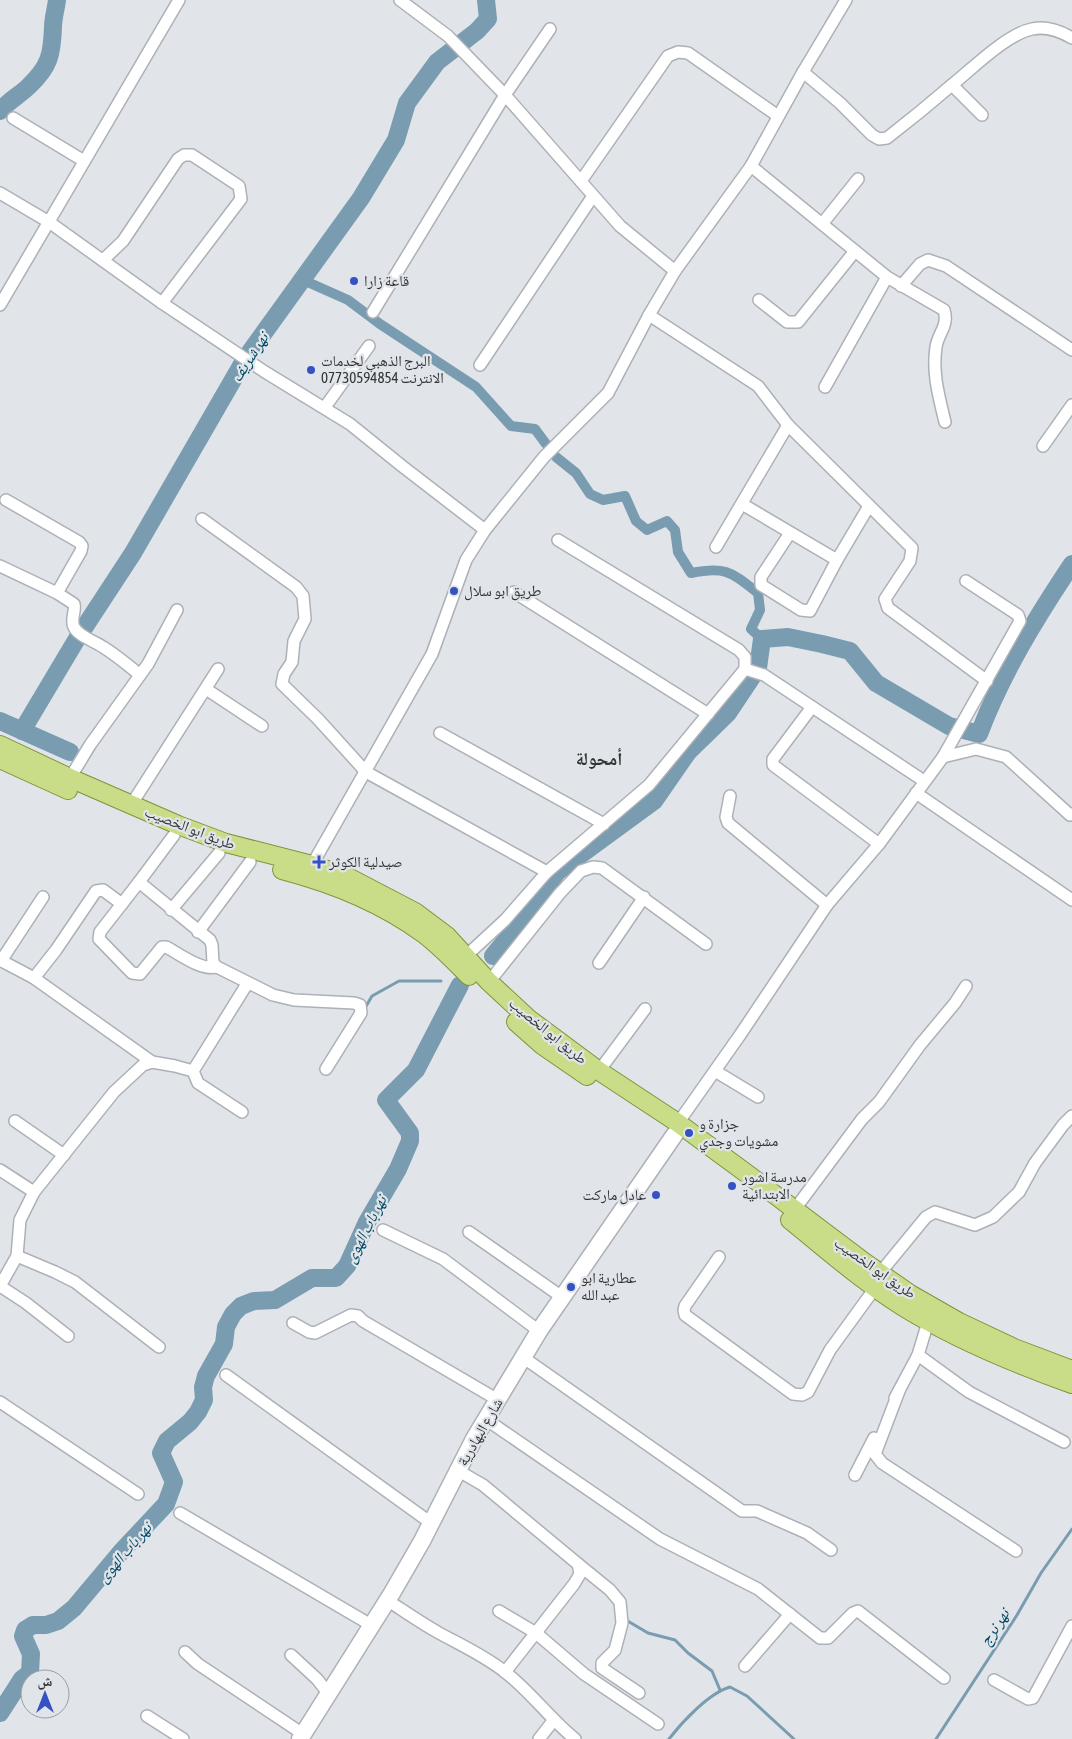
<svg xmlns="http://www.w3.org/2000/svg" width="1072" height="1739" viewBox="0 0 1072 1739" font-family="'Asap Condensed','Noto Naskh Arabic',sans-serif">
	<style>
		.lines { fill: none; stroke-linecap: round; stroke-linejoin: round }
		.stream { stroke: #799cb0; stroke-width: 3 }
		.canal { stroke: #799cb0; stroke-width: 10 }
		.river { stroke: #799cb0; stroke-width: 18 }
		.street-casing { stroke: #adb1b7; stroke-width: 14 }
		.secondary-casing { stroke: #adb1b7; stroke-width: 19 }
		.primary-casing { stroke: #7d9439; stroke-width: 20 }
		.street { stroke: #fff; stroke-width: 11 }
		.secondary { stroke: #fff; stroke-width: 16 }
		.primary { stroke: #c9dd89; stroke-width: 18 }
		.poi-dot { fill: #3651c2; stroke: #e1e5ea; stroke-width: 2 }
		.labels { text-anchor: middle; stroke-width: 4.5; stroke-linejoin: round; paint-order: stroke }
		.poi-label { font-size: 15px; fill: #323436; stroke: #e1e5ea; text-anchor: start }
		.street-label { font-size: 15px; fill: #323436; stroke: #e1e5ea }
		.water-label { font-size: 16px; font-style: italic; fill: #004964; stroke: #e1e5ea }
		.quarter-label { font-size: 18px; font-weight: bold; fill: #323436; stroke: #e1e5ea }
	</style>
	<rect width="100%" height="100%" fill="#e1e5ea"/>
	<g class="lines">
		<g class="stream">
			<path d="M 365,1008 L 372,996 L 399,981 L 441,981"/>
			<path d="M 626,1618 L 626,1620 L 648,1633 L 675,1640 L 688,1653 L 712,1671 L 720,1690"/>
			<path d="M 669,1739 C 682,1722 709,1693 730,1687 L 747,1696 L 794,1739"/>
			<path d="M 936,1739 L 1017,1615 L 1041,1573 L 1072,1529"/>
		</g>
		<g class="canal">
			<path d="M 303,280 L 348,300 L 380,324 L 476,387 L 511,426 L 535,429 L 546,444"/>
			<path d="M 556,457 L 576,473 L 590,494 L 603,500 L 625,496 L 636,521 L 647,530 L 667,521 L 675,530 L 678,552 L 691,573 C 726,566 731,572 758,593 L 760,610 L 751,629 L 762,639"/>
		</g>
		<g class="river">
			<path d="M 0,111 C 8,101 20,95 29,86 C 50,66 52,54 53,27 C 53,18 56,9 57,0"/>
			<path d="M 0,721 L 70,752"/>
			<path d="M 22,731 L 78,637 L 133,553 L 245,359 L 361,198 L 396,140 L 407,103 L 437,62 L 477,31 L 488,19 L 486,0"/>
			<path d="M 493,956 L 525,917 L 557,872 L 654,801 L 688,752 L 728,713 L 758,668 L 762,639 L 788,637 L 822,644 L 850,651 L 876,683 L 949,726 L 979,734 C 1002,673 1036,618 1072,564"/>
			<path d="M 0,1713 L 22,1679 L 30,1673 L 31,1654 L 23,1636 L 25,1630 L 33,1625 L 46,1625 L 58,1621 L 74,1608 L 121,1552 L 166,1504 L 174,1482 L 161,1453 L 167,1441 L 190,1422 L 198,1412 L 204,1400 L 203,1387 L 206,1376 L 224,1344 L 226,1327 L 233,1314 L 241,1306 L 254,1301 L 275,1300 L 312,1278 L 336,1278 L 347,1266 L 367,1222 L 398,1169 L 410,1141 L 410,1133 L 386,1100 L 416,1070 L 460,985"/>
		</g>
		<defs>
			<g id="street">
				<path d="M 400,0 L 448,36 L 505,95 L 620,226 L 675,271"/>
				<path d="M 803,72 L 840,103 L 872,135 L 879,139 L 887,138 C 909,121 931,103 953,84 C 973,68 1007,34 1032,29 C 1046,26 1060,31 1072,38"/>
				<path d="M 952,85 L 982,115"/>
				<path d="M 13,118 L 84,161"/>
				<path d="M 751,166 L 887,277 L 944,310 C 949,326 938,333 936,347 C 932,373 939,397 945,422"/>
				<path d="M 581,181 L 668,56 L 678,52 L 688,53 L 778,116"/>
				<path d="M 0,193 L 49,222 L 162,303 L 265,372 L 350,424 L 402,466 L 485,530"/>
				<path d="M 822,224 L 858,179"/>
				<path d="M 103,260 L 123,241 L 178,159 L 184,155 L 192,155 L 239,186 L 241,199 L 162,303"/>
				<path d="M 901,286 L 920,264 L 928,260 L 946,266 L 1072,350"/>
				<path d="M 759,300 L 787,322 L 798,322 L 855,251"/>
				<path d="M 0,305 L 179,0"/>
				<path d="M 373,312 L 505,95 L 550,29"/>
				<path d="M 649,315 L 758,386 L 788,425 L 912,548 L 910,561 L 885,599 L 888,608 L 987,681"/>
				<path d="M 480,365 L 593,196"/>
				<path d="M 825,387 L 887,277"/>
				<path d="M 325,407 L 369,346"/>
				<path d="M 1043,446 L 1072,405"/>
				<path d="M 6,500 L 79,542 L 82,546 L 81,551 L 57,593"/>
				<path d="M 742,504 L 837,560"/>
				<path d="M 202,519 L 296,587 L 303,596 L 305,619 L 294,641 L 292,662 L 284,674 L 282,684 L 318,719 L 366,772 L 547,872"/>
				<path d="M 790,533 L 761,577 L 761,585 L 801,610 L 810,611 L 837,560 L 869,506"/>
				<path d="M 716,547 L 788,425"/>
				<path d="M 0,566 L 57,593 L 74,604 C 76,612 70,620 74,627 C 78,636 94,641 103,647 C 116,655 128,665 140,675"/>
				<path d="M 514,592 L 708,714"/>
				<path d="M 745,669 L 764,675 L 924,781"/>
				<path d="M 206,689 L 262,726"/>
				<path d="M 812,707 L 773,759 L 773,765 L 879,844"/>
				<path d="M 440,733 L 604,824"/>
				<path d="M 943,757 L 976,749 L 1006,757 L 1070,815 L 1072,814"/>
				<path d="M 70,778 L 90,745 L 148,664 L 177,610"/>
				<path d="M 916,793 L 1072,900"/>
				<path d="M 730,796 L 726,817 L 728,823 L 827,905"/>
				<path d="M 131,805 L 218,669"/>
				<path d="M 174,835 L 139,882 L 210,940 L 212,945 L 213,963 L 217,967 L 273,995 L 294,1000 L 354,1003 L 360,1005 L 361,1013 L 326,1069"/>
				<path d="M 312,865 L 432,654 L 466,560 L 485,530 L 544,457 L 608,393 L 649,315 L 675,271 L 751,166 L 803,72 L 846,0"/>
				<path d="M 139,882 L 100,932 L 99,939 L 132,973 L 140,974 L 162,947 L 166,947 C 180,954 201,971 217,967"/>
				<path d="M 171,910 L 219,853"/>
				<path d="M 198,932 L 250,862"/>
				<path d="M 466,956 L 505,920 L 547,872 L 649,785 L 745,669 L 745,657 L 739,650 L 558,540"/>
				<path d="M 0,960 L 34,978 L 152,1062"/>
				<path d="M 1,961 L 43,897"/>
				<path d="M 599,963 L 644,897"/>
				<path d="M 34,978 L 56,950 L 96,891 L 103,890 L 122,904"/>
				<path d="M 489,982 L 560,893 L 581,871 L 593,867 L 602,868 L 706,944"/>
				<path d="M 193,1071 L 247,984"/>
				<path d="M 599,1071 L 645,1009"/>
				<path d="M 715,1071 L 758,1097"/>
				<path d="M 15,1121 L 64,1155"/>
				<path d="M 678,1123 L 740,1035 L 827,905 L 879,844 L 943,757 L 1020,621 L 1018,615 L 966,581"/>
				<path d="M 0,1170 L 34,1192"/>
				<path d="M 795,1209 L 862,1119 L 879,1102 L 920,1045 L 955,1003 L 966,986"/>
				<path d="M 383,1230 L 443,1259 L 539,1331"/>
				<path d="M 469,1232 L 562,1297"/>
				<path d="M 17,1256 L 55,1272 L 75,1282 L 159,1347"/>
				<path d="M 719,1257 L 685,1306 L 684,1310 L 685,1315 L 793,1394 L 802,1395 L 808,1392 L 830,1350 L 875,1288"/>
				<path d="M 880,1273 L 926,1217 L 935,1212 L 975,1225 L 993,1217 L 1019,1192 L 1035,1163 L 1063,1125 L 1072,1116"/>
				<path d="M 0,1286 L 17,1256 L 20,1220 L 34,1192 L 114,1092 L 143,1065 L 152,1062 L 175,1066 L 193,1071 L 198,1083 L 242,1112"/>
				<path d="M 0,1286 L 26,1303 L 68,1336"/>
				<path d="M 293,1323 L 309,1332 L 315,1333 L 351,1315 L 358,1316 L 363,1321 L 498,1400"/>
				<path d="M 918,1355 L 969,1392 L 1064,1442"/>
				<path d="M 524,1358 L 742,1511 L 757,1511 L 807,1533 L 831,1550"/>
				<path d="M 226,1375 L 431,1523"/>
				<path d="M 899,1391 L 875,1454 L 882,1463 L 1016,1551"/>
				<path d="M 895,1398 L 918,1355 L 928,1322"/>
				<path d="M 0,1402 L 138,1494"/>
				<path d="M 487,1420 L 660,1539 L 758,1589 L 820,1638 L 828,1638 L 853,1613 L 858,1611 L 944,1678"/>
				<path d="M 457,1470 L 483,1485 L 578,1564 L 580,1574 L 574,1584 L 505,1672"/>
				<path d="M 855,1475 L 874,1438"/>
				<path d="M 180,1513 L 371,1625"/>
				<path d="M 578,1564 L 610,1590 L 620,1602 L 622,1623 L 615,1650 L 602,1663 L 602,1668 L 639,1693"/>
				<path d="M 387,1600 C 404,1611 421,1623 439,1633 C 461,1645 485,1656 505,1672 C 531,1692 550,1719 575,1739"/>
				<path d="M 499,1611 L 536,1633 L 584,1674 L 658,1724"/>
				<path d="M 185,1652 L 198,1664 L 303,1734"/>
				<path d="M 291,1655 L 317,1679 L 328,1693"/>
				<path d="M 745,1666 L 790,1614"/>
				<path d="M 994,1680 L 1028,1699 L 1033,1698 L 1072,1626"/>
				<path d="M 147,1716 L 183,1739"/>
				<path d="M 539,1739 L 553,1721"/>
			</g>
			<path id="secondary" d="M 300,1739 L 392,1593 L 422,1541 L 474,1439 L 539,1331 L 675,1134"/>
			<g id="primary">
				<path d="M 0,745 L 70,778 L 178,825 L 226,843 L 312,865 L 348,877 L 415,912 L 447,936 L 489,982 L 529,1019 L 599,1071 L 678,1123 L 746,1173 L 864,1262 L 910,1294 L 959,1322 L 1014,1348 L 1072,1370"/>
				<path d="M 0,759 L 68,790"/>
				<path d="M 282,870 C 332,883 382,903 424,934 C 441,947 455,962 469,976"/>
				<path d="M 516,1022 L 542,1045 L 587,1076"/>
				<path d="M 790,1220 C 826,1249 862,1281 902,1306 C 955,1339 1013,1363 1072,1384"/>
			</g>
		</defs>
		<use href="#street" class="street-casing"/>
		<use href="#secondary" class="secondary-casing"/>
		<use href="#primary" class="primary-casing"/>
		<use href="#street" class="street"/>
		<use href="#secondary" class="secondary"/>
		<use href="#primary" class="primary"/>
	</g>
	<g class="poi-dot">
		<circle cx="354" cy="281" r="5"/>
		<circle cx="311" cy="370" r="5"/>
		<circle cx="454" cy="591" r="5"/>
		<path d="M316.5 854.5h5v5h5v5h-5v5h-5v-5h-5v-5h5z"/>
		<circle cx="689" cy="1133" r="5"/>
		<circle cx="732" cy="1186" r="5"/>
		<circle cx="656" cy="1195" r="5"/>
		<circle cx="571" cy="1287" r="5"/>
	</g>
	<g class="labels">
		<g class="poi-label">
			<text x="364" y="286">قاعة زارا</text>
			<text x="321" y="366">البرج الذهبي لخدمات<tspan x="321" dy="17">الانترنت 07730594854</tspan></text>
			<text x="464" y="596">طريق ابو سلال</text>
			<text x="329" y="867">صيدلية الكوثر</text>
			<text x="699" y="1129">جزارة و<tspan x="699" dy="17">مشويات وجدي</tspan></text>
			<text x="742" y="1182">مدرسة اشور<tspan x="742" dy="17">الابتدائية</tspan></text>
			<text x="646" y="1200" text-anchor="end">عادل ماركت</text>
			<text x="581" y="1283">عطارية ابو<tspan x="581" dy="17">عبد الله</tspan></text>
		</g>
		<g class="street-label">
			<text transform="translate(190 828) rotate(21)" y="5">طريق ابو الخصيب</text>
			<text transform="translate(548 1031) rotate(39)" y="5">طريق ابو الخصيب</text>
			<text transform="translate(875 1268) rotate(35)" y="5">طريق ابو الخصيب</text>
			<text transform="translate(480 1432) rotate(-60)" y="5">شارع البهادرية</text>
		</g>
		<g class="water-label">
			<text transform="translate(249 357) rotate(-57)" y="6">نهر شريف</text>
			<text transform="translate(365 1229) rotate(-63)" y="6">نهر باب الهوى</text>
			<text transform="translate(124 1552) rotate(-49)" y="6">نهر باب الهوى</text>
			<text transform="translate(994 1627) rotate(-57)" y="6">نهر نرج</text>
		</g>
		<g class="quarter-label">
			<text x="599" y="765">أمحولة</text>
		</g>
	</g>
	<g transform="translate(45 1694)"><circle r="24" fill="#e1e5ea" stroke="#9b9ea2"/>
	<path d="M0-4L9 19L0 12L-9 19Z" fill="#3651c2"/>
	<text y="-8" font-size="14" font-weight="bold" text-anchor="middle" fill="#323436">ش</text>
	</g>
</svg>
